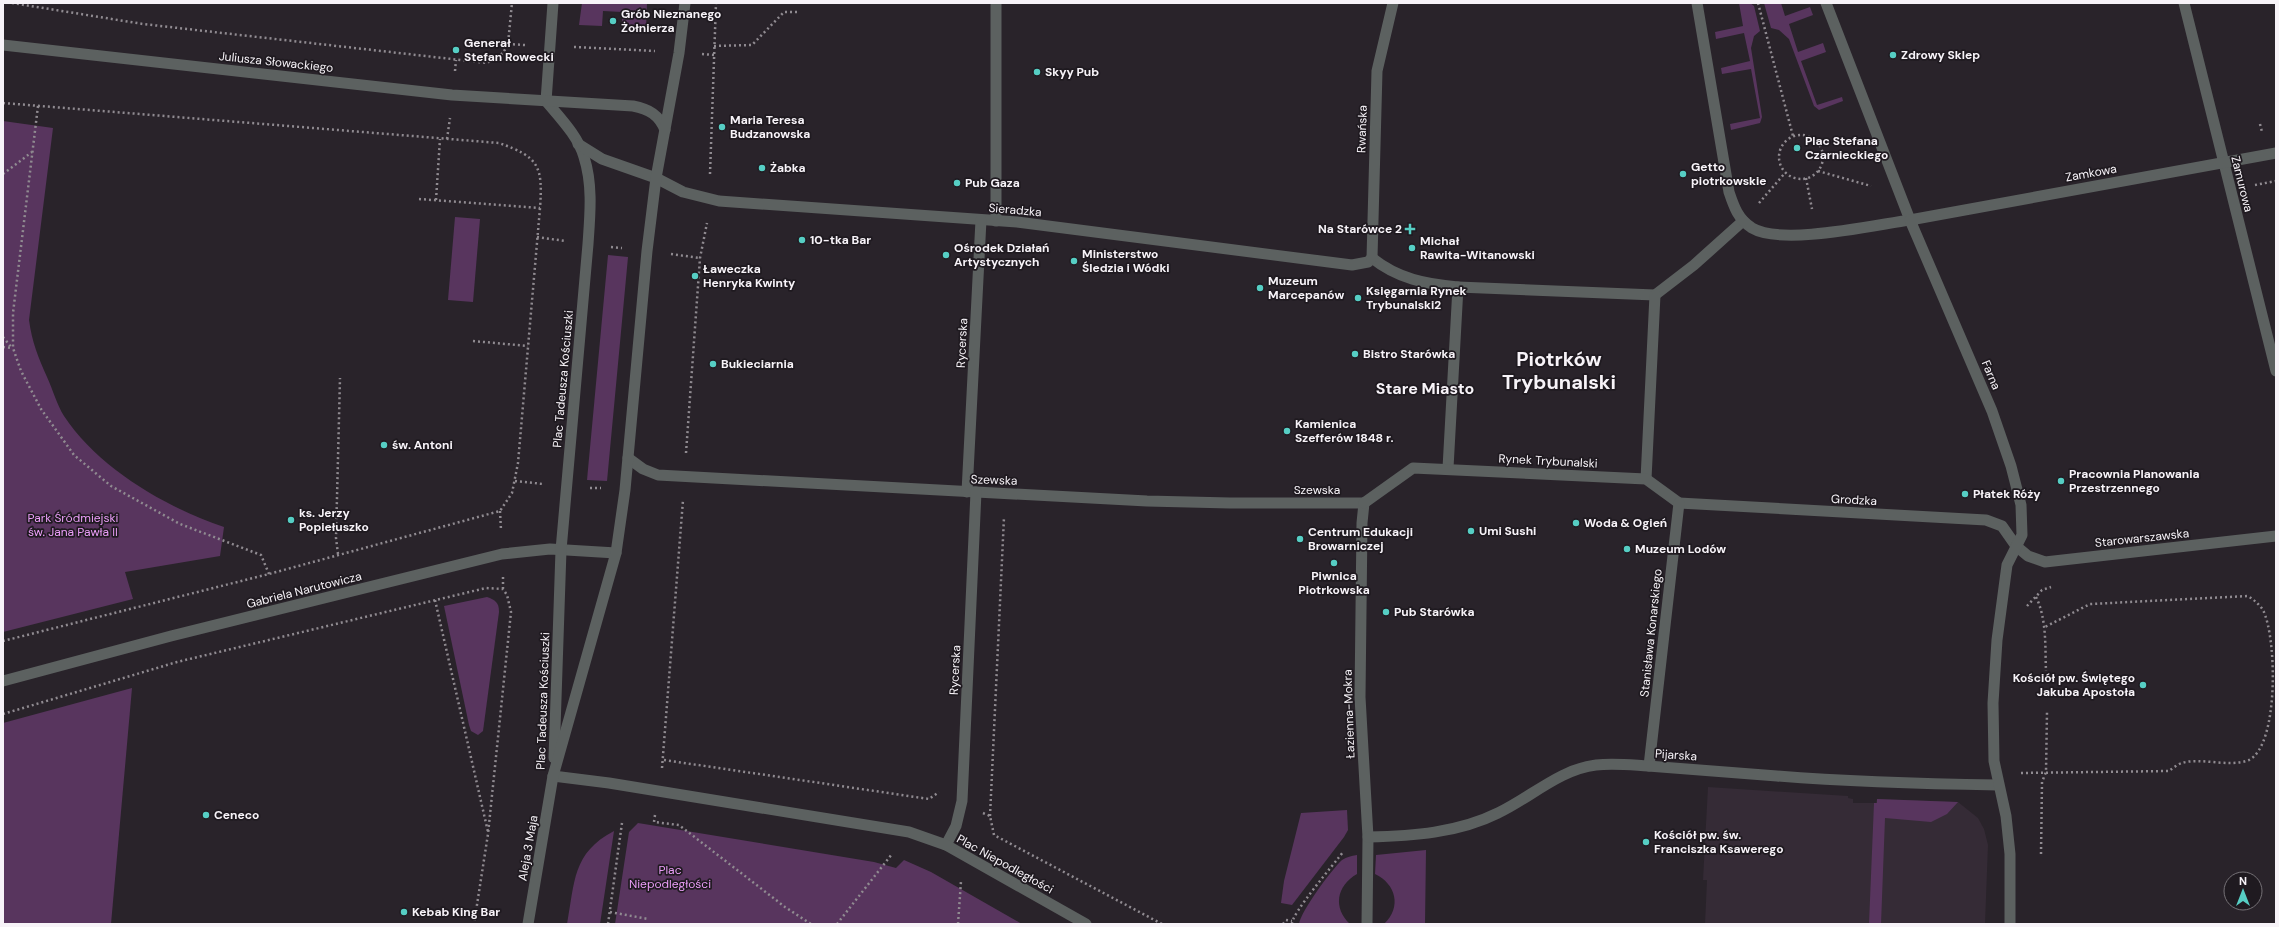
<svg xmlns="http://www.w3.org/2000/svg" width="2279" height="927" viewBox="0 0 2279 927" font-family="'DM Sans',sans-serif">
	<style>
		.built { fill: #352b36 }
		.green { fill: #58355e }
		.lines { fill: none; stroke-linecap: round; stroke-linejoin: round }
		.path { stroke: #908b91; stroke-width: 2.5; stroke-dasharray: 2 3; stroke-linecap: butt }
		.pedestrian { stroke: #5c6160; stroke-width: 11 }
		.minor { stroke: #5c6160; stroke-width: 11 }
		.tertiary { stroke: #5c6160; stroke-width: 11 }
		.poi-dot { fill: #56cec4; stroke: #1f1a20; stroke-width: 1.5 }
		.labels { text-anchor: middle; stroke-width: 3.5; stroke-linejoin: round; paint-order: stroke }
		.poi-label { font-size: 12px; font-weight: bold; fill: #f7f3f8; stroke: #1f1a20; text-anchor: start }
		.street-label { font-size: 12px; fill: #f7f3f8; stroke: #1f1a20 }
		.park-label { font-size: 12px; fill: #eb9ef8; stroke: #1f1a20 }
		.district-label { font-size: 16px; font-weight: bold; fill: #f7f3f8; stroke: #1f1a20 }
		.town-label { font-size: 20px; font-weight: bold; fill: #f7f3f8; stroke: #1f1a20 }
	</style>
	<rect width="100%" height="100%" fill="#29232a"/>
	<path class="built" d="M 1708,787 L 1848,796 L 1848,798 L 1853,799 L 1853,803 L 1876,803 L 1877,799 L 1958,802 L 1978,818 L 1984,829 L 1988,845 L 1985,924 L 1705,924 L 1707,880 L 1703,880 Z"/>
	<g class="green">
		<path d="M 582,3 L 647,3 L 646,30 L 622,28 L 622,12 L 603,11 L 602,26 L 579,25 Z"/>
		<path d="M 1739,3 L 1750,3 L 1754,6 L 1760,31 L 1754,36 L 1751,48 L 1762,117 L 1760,123 L 1731,130 L 1730,124 L 1760,118 L 1751,69 L 1722,74 L 1721,68 L 1750,61 L 1744,33 L 1716,39 L 1715,32 L 1743,26 Z"/>
		<path d="M 1764,3 L 1781,3 L 1785,16 L 1810,7 L 1813,15 L 1789,24 L 1798,52 L 1823,43 L 1826,52 L 1801,61 L 1817,105 L 1842,97 L 1843,101 L 1819,110 L 1814,106 L 1789,39 L 1779,30 L 1771,28 Z"/>
		<path d="M 3,121 L 53,128 L 29,320 C 32,342 38,357 47,377 C 53,390 57,405 64,416 C 98,468 167,508 224,527 L 220,556 L 125,572 L 133,599 L 3,632 Z"/>
		<path d="M 455,217 L 480,219 L 473,302 L 448,300 Z"/>
		<path d="M 608,255 L 628,257 L 607,481 L 587,480 Z"/>
		<path d="M 487,597 C 495,600 499,602 499,612 L 483,731 L 478,735 L 471,731 L 469,725 L 444,606 Z"/>
		<path d="M 132,688 L 111,924 L 3,924 L 3,723 Z"/>
		<path d="M 1877,799 L 1958,802 L 1947,814 L 1931,822 L 1885,818 L 1881,924 L 1869,924 L 1874,803 L 1877,803 Z"/>
		<path d="M 1347,810 L 1348,830 L 1344,837 L 1292,905 L 1281,903 L 1284,881 L 1301,813 Z"/>
		<path d="M 638,823 L 874,862 L 896,868 L 904,860 L 931,872 L 1022,924 L 615,924 L 629,832 Z"/>
		<path d="M 614,831 L 600,924 L 567,924 C 575,882 572,853 614,831 Z"/>
		<path d="M 1426,850 L 1425,924 L 1384,924 C 1402,907 1396,884 1375,874 L 1376,855 Z"/>
		<path d="M 1357,855 L 1357,874 C 1336,886 1333,908 1350,924 L 1299,924 C 1301,911 1332,869 1342,860 C 1347,857 1351,856 1357,855 Z"/>
	</g>
	<g class="lines">
		<g class="path">
			<path d="M 12,3 L 143,24 L 487,63 L 503,53 L 508,44 L 512,3"/>
			<path d="M 1758,3 L 1793,136"/>
			<path d="M 508,44 L 525,45"/>
			<path d="M 714,46 L 752,45 L 784,12 L 797,12"/>
			<path d="M 574,47 L 655,51"/>
			<path d="M 702,54 L 714,55"/>
			<path d="M 455,71 L 456,60"/>
			<path d="M 3,103 L 499,143 C 539,157 543,166 540,208 L 518,463 L 512,493 L 500,511 L 269,574 L 3,641"/>
			<path d="M 38,106 L 13,313 L 13,348 L 21,371 L 41,409 L 74,455 L 111,486 L 180,524 L 261,555 L 269,574"/>
			<path d="M 2260,124 L 2262,132"/>
			<circle cx="1801" cy="157" r="22"/>
			<path d="M 447,139 L 450,118"/>
			<path d="M 1818,171 L 1871,186"/>
			<path d="M 3,174 L 32,152"/>
			<path d="M 710,174 L 716,3"/>
			<path d="M 1806,178 L 1812,209"/>
			<path d="M 2255,185 L 2276,181"/>
			<path d="M 419,199 L 540,208"/>
			<path d="M 436,200 L 440,139"/>
			<path d="M 1759,203 L 1785,173"/>
			<path d="M 537,237 L 565,241"/>
			<path d="M 611,247 L 622,248"/>
			<path d="M 671,254 L 700,258"/>
			<path d="M 3,337 L 12,348"/>
			<path d="M 473,341 L 528,346"/>
			<path d="M 3,347 L 12,348"/>
			<path d="M 686,453 L 700,258 L 707,223"/>
			<path d="M 515,481 L 543,484"/>
			<path d="M 590,488 L 601,488"/>
			<path d="M 500,511 L 501,530"/>
			<path d="M 338,554 L 336,538 L 340,378"/>
			<path d="M 503,577 L 503,588"/>
			<path d="M 2036,597 C 2047,619 2045,648 2046,671"/>
			<path d="M 435,600 L 488,832"/>
			<path d="M 2027,606 L 2042,590 L 2051,587"/>
			<path d="M 3,714 L 177,662 L 486,588 L 503,589 L 507,595 L 511,612 L 488,834 L 474,924"/>
			<path d="M 664,760 L 929,799 L 939,792"/>
			<path d="M 662,768 L 683,500"/>
			<path d="M 2021,773 L 2169,771 C 2173,768 2178,764 2182,763 C 2201,757 2229,768 2249,760 C 2279,745 2277,638 2263,610 C 2259,604 2254,600 2248,596 L 2090,604 L 2043,628"/>
			<path d="M 983,813 L 990,816 L 994,835 L 1162,924"/>
			<path d="M 655,815 L 654,822 L 679,825 L 785,907 L 811,924"/>
			<path d="M 990,816 L 1004,517"/>
			<path d="M 2041,854 L 2042,782 L 2046,772 L 2047,712"/>
			<path d="M 610,912 L 648,919"/>
			<path d="M 608,924 L 622,823"/>
			<path d="M 837,924 L 892,854"/>
			<path d="M 958,924 L 961,881"/>
			<path d="M 1283,924 L 1286,920 L 1292,921"/>
			<path d="M 1292,924 C 1291,914 1335,863 1343,852"/>
		</g>
		<g class="pedestrian">
			<path d="M 996,3 L 996,221"/>
			<path d="M 656,178 L 683,192 L 719,201 L 1017,222 L 1352,265 L 1368,262 L 1372,258"/>
			<path d="M 1372,258 C 1398,279 1426,284 1458,287 L 1448,468"/>
			<path d="M 1372,258 L 1377,71 L 1393,3"/>
			<path d="M 1458,287 L 1655,295 L 1694,265 L 1743,221"/>
			<path d="M 628,458 L 643,469 L 658,475 L 1147,501 L 1230,503 L 1364,503"/>
			<path d="M 1646,479 L 1655,295"/>
			<path d="M 967,492 L 981,220"/>
			<path d="M 1364,503 L 1362,523 L 1360,697 L 1368,837 L 1367,924"/>
			<path d="M 1364,503 L 1413,468 L 1646,479 L 1679,503"/>
			<path d="M 1679,503 L 1986,520 L 2002,526 L 2016,546"/>
			<path d="M 1649,766 L 1679,503"/>
			<path d="M 1368,837 C 1412,836 1458,833 1498,813 C 1530,798 1560,769 1596,765 C 1614,763 1631,765 1648,766 C 1691,769 1734,773 1777,776 C 1851,782 1925,784 1998,785"/>
			<path d="M 946,845 L 956,826 L 962,801 L 976,492"/>
		</g>
		<g class="minor">
			<path d="M 1697,3 L 1729,192 C 1734,207 1738,219 1752,228 C 1782,246 1874,225 1910,220 L 1826,3"/>
			<path d="M 2184,3 L 2276,371"/>
			<path d="M 2016,546 L 2028,556 L 2045,562 L 2276,536"/>
			<path d="M 3,681 L 171,636 L 502,554 L 550,549 L 616,553"/>
			<path d="M 553,776 L 609,783 L 909,832 L 946,845 L 1086,924"/>
			<path d="M 2010,924 L 2010,854 L 2006,816 L 1994,761 L 1993,703 L 1997,640 L 2007,565 L 2022,535 L 2021,505 L 2011,466 L 1992,411 L 1910,220 L 2276,153"/>
		</g>
		<g class="tertiary">
			<path d="M 553,3 L 546,101 C 560,118 578,136 584,157 C 593,185 590,215 588,244 L 561,550 L 554,758"/>
			<path d="M 3,45 L 452,95 L 633,106 C 649,109 659,115 665,130"/>
			<path d="M 578,144 L 602,159 L 656,178"/>
			<path d="M 528,924 L 553,776 L 616,553 L 625,490 L 647,251 L 656,178 L 679,53 L 685,3"/>
		</g>
	</g>
	<g class="poi-dot">
		<circle cx="613" cy="21" r="4"/>
		<circle cx="456" cy="50" r="4"/>
		<circle cx="1893" cy="55" r="4"/>
		<circle cx="1037" cy="72" r="4"/>
		<circle cx="722" cy="127" r="4"/>
		<circle cx="1797" cy="148" r="4"/>
		<circle cx="762" cy="168" r="4"/>
		<circle cx="1683" cy="174" r="4"/>
		<circle cx="957" cy="183" r="4"/>
		<path d="M1408 223h4v4h4v4h-4v4h-4v-4h-4v-4h4z"/>
		<circle cx="802" cy="240" r="4"/>
		<circle cx="1412" cy="248" r="4"/>
		<circle cx="946" cy="255" r="4"/>
		<circle cx="1074" cy="261" r="4"/>
		<circle cx="695" cy="276" r="4"/>
		<circle cx="1260" cy="288" r="4"/>
		<circle cx="1358" cy="298" r="4"/>
		<circle cx="1355" cy="354" r="4"/>
		<circle cx="713" cy="364" r="4"/>
		<circle cx="1287" cy="431" r="4"/>
		<circle cx="384" cy="445" r="4"/>
		<circle cx="2061" cy="481" r="4"/>
		<circle cx="1965" cy="494" r="4"/>
		<circle cx="291" cy="520" r="4"/>
		<circle cx="1576" cy="523" r="4"/>
		<circle cx="1471" cy="531" r="4"/>
		<circle cx="1300" cy="539" r="4"/>
		<circle cx="1627" cy="549" r="4"/>
		<circle cx="1334" cy="563" r="4"/>
		<circle cx="1386" cy="612" r="4"/>
		<circle cx="2143" cy="685" r="4"/>
		<circle cx="206" cy="815" r="4"/>
		<circle cx="1646" cy="842" r="4"/>
		<circle cx="404" cy="912" r="4"/>
	</g>
	<g class="labels">
		<g class="poi-label">
			<text x="621" y="18">Grób Nieznanego<tspan x="621" dy="14">Żołnierza</tspan></text>
			<text x="464" y="47">Generał<tspan x="464" dy="14">Stefan Rowecki</tspan></text>
			<text x="1901" y="59">Zdrowy Sklep</text>
			<text x="1045" y="76">Skyy Pub</text>
			<text x="730" y="124">Maria Teresa<tspan x="730" dy="14">Budzanowska</tspan></text>
			<text x="1805" y="145">Plac Stefana<tspan x="1805" dy="14">Czarnieckiego</tspan></text>
			<text x="1691" y="171">Getto<tspan x="1691" dy="14">piotrkowskie</tspan></text>
			<text x="770" y="172">Żabka</text>
			<text x="965" y="187">Pub Gaza</text>
			<text x="1402" y="233" text-anchor="end">Na Starówce 2</text>
			<text x="810" y="244">10-tka Bar</text>
			<text x="1420" y="245">Michał<tspan x="1420" dy="14">Rawita-Witanowski</tspan></text>
			<text x="954" y="252">Ośrodek Działań<tspan x="954" dy="14">Artystycznych</tspan></text>
			<text x="1082" y="258">Ministerstwo<tspan x="1082" dy="14">Śledzia i Wódki</tspan></text>
			<text x="703" y="273">Ławeczka<tspan x="703" dy="14">Henryka Kwinty</tspan></text>
			<text x="1268" y="285">Muzeum<tspan x="1268" dy="14">Marcepanów</tspan></text>
			<text x="1366" y="295">Księgarnia Rynek<tspan x="1366" dy="14">Trybunalski2</tspan></text>
			<text x="1363" y="358">Bistro Starówka</text>
			<text x="721" y="368">Bukieciarnia</text>
			<text x="1295" y="428">Kamienica<tspan x="1295" dy="14">Szefferów 1848 r.</tspan></text>
			<text x="392" y="449">św. Antoni</text>
			<text x="2069" y="478">Pracownia Planowania<tspan x="2069" dy="14">Przestrzennego</tspan></text>
			<text x="1973" y="498">Płatek Róży</text>
			<text x="299" y="517">ks. Jerzy<tspan x="299" dy="14">Popiełuszko</tspan></text>
			<text x="1584" y="527">Woda &amp; Ogień</text>
			<text x="1479" y="535">Umi Sushi</text>
			<text x="1308" y="536">Centrum Edukacji<tspan x="1308" dy="14">Browarniczej</tspan></text>
			<text x="1635" y="553">Muzeum Lodów</text>
			<text x="1334" y="580" text-anchor="middle">Piwnica<tspan x="1334" dy="14">Piotrkowska</tspan></text>
			<text x="1394" y="616">Pub Starówka</text>
			<text x="2135" y="682" text-anchor="end">Kościół pw. Świętego<tspan x="2135" dy="14">Jakuba Apostoła</tspan></text>
			<text x="214" y="819">Ceneco</text>
			<text x="1654" y="839">Kościół pw. św.<tspan x="1654" dy="14">Franciszka Ksawerego</tspan></text>
			<text x="412" y="916">Kebab King Bar</text>
		</g>
		<g class="street-label">
			<text transform="translate(276 62) rotate(6)" y="4">Juliusza Słowackiego</text>
			<text transform="translate(1362 129) rotate(-88)" y="4">Rwańska</text>
			<text transform="translate(2091 173) rotate(-10)" y="4">Zamkowa</text>
			<text transform="translate(2242 184) rotate(76)" y="4">Zamurowa</text>
			<text transform="translate(1015 210) rotate(5)" y="4">Sieradzka</text>
			<text transform="translate(962 343) rotate(-87)" y="4">Rycerska</text>
			<text transform="translate(1991 375) rotate(67)" y="4">Farna</text>
			<text transform="translate(563 379) rotate(-85)" y="4">Plac Tadeusza Kościuszki</text>
			<text transform="translate(1548 461) rotate(3)" y="4">Rynek Trybunalski</text>
			<text transform="translate(994 480) rotate(2)" y="4">Szewska</text>
			<text x="1317" y="494">Szewska</text>
			<text transform="translate(1854 500) rotate(3)" y="4">Grodzka</text>
			<text transform="translate(2142 538) rotate(-6)" y="4">Starowarszawska</text>
			<text transform="translate(304 590) rotate(-14)" y="4">Gabriela Narutowicza</text>
			<text transform="translate(1651 633) rotate(-84)" y="4">Stanisława Konarskiego</text>
			<text transform="translate(955 670) rotate(-87)" y="4">Rycerska</text>
			<text transform="translate(543 701) rotate(-88)" y="4">Plac Tadeusza Kościuszki</text>
			<text transform="translate(1349 714) rotate(-92)" y="4">Łazienna-Mokra</text>
			<text transform="translate(1676 755) rotate(4)" y="4">Pijarska</text>
			<text transform="translate(528 848) rotate(-80)" y="4">Aleja 3 Maja</text>
			<text transform="translate(1005 864) rotate(29)" y="4">Plac Niepodległości</text>
		</g>
		<g class="park-label">
			<text x="73" y="522">Park Śródmiejski<tspan x="73" dy="14">św. Jana Pawła II</tspan></text>
			<text x="670" y="874">Plac<tspan x="670" dy="14">Niepodległości</tspan></text>
		</g>
		<g class="district-label">
			<text x="1425" y="394">Stare Miasto</text>
		</g>
		<g class="town-label">
			<text x="1559" y="366">Piotrków<tspan x="1559" dy="23">Trybunalski</tspan></text>
		</g>
	</g>
	<rect width="2279" height="927" fill="none" stroke="#f7f3f8" stroke-width="8"/>
	<g transform="translate(2243 891)"><circle r="19" fill="#1f1a20" stroke="#757176"/>
	<path d="M0-3L7 15L0 10L-7 15Z" fill="#56cec4"/>
	<text y="-6" font-size="11" font-weight="bold" text-anchor="middle" fill="#f7f3f8">N</text>
	</g>
</svg>
